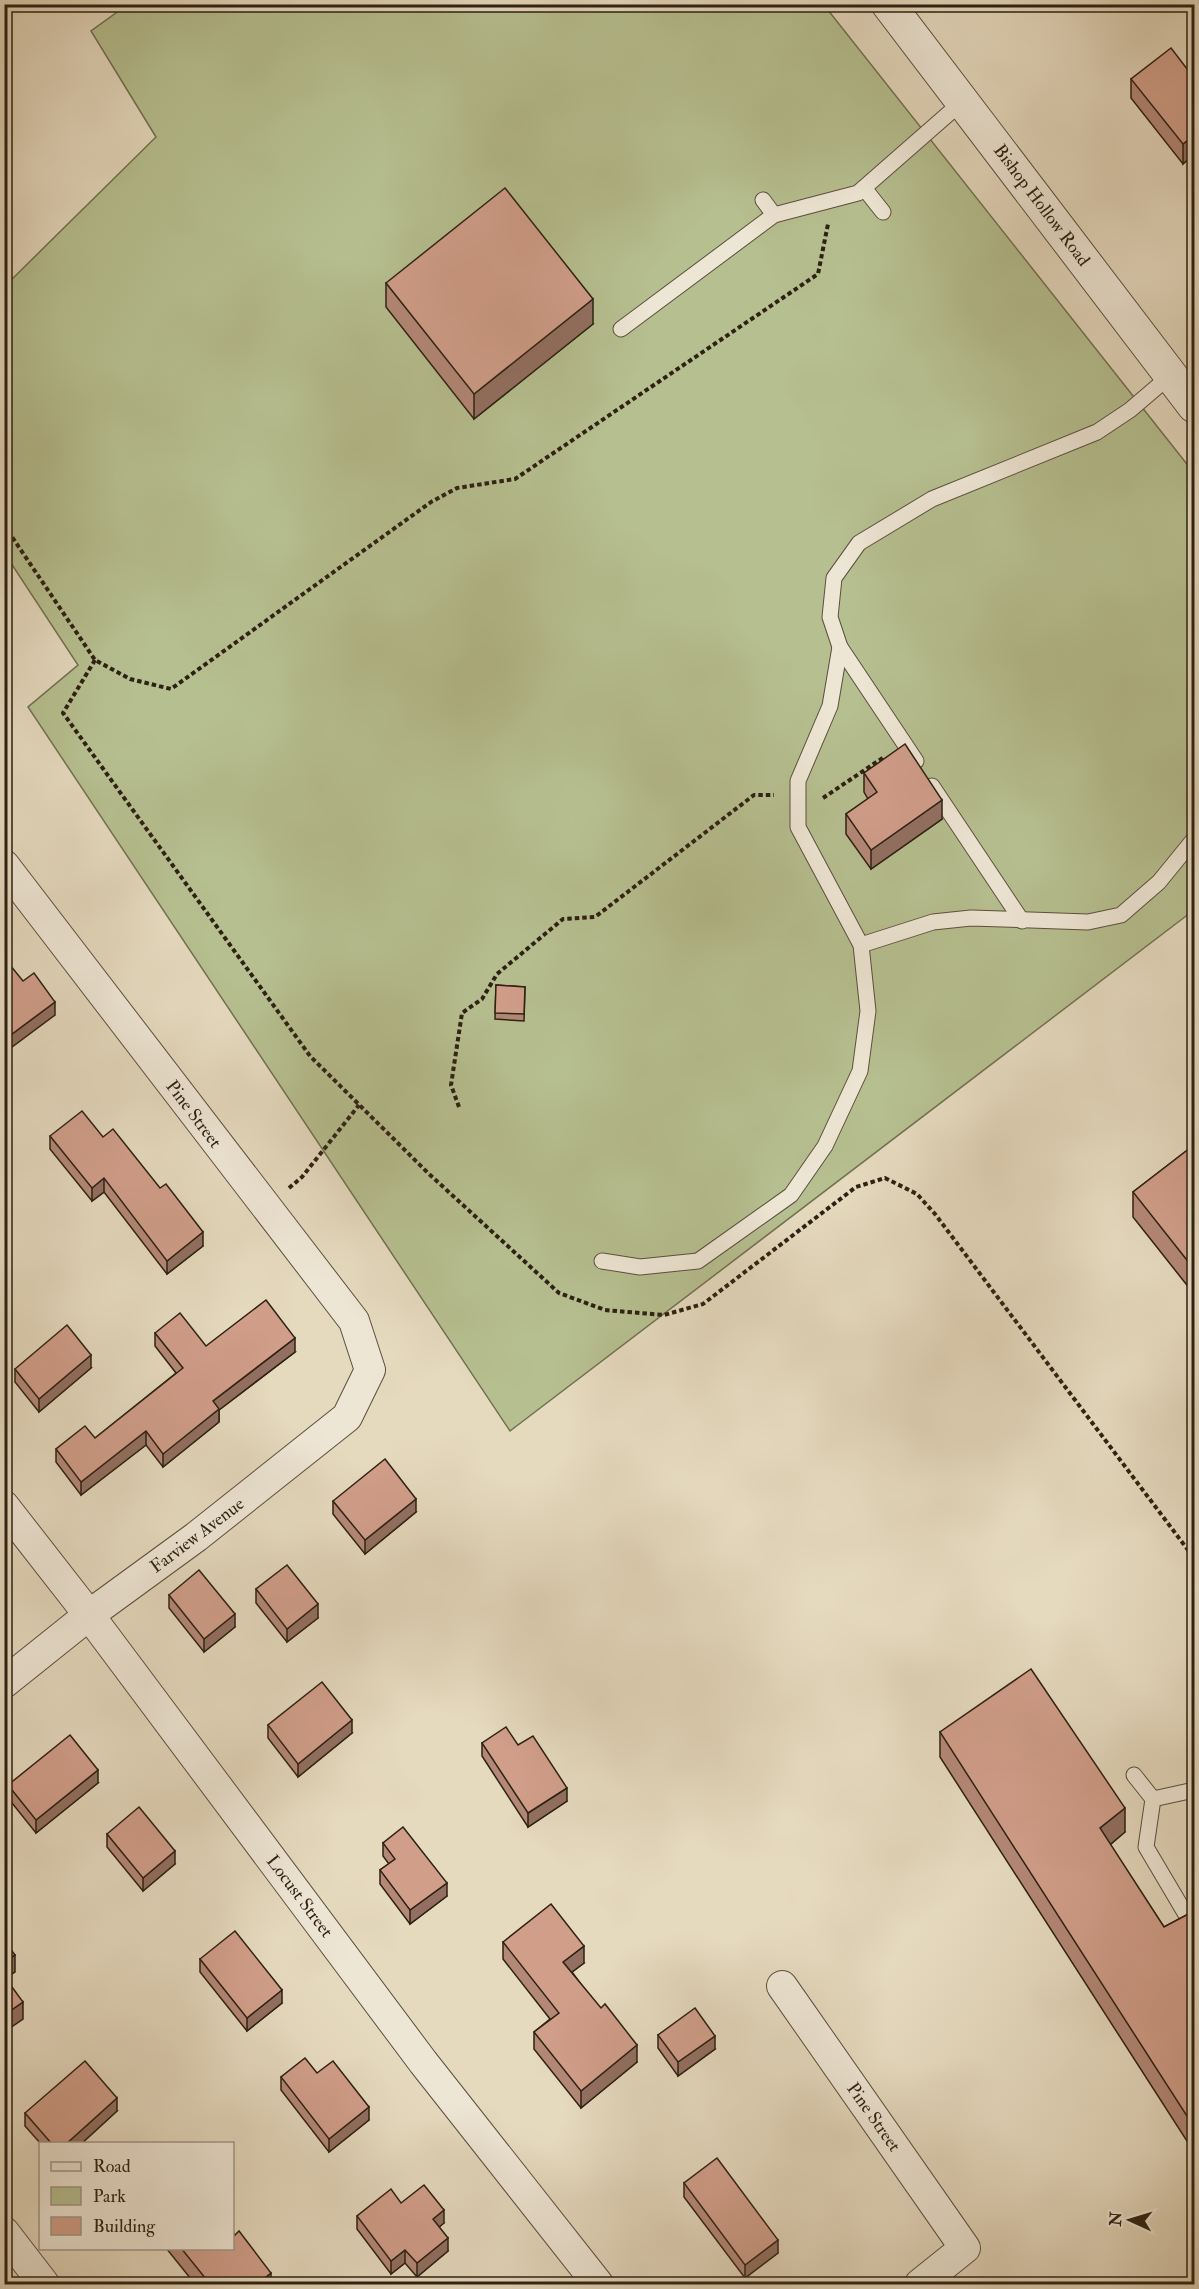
<svg xmlns="http://www.w3.org/2000/svg" width="1199" height="2289" viewBox="0 0 1199 2289" font-family="'IM FELL Double Pica',serif">
	<style>
		.park { fill: #b6bf90; stroke: #727052; stroke-width: 1.5 }
		.lines { fill: none; stroke-linecap: round; stroke-linejoin: round }
		.service-casing { stroke: #5b4f3e; stroke-width: 17 }
		.minor-casing { stroke: #5b4f3e; stroke-width: 32 }
		.tertiary-casing { stroke: #5b4f3e; stroke-width: 35 }
		.path { stroke: #2d2113; stroke-width: 4; stroke-dasharray: 4.5 3; stroke-linecap: butt }
		.service { stroke: #eee6d5; stroke-width: 15 }
		.minor { stroke: #eee6d5; stroke-width: 30 }
		.tertiary { stroke: #eee6d5; stroke-width: 33 }
		.wall { fill: #b48877; stroke: #2d2113; stroke-width: 1.5 }
		.shaded-wall { fill: #926f61; stroke: #2d2113; stroke-width: 1.5 }
		.building { fill: #d19e8a; stroke: #2d2113; stroke-width: 1.5 }
		.labels { text-anchor: middle; stroke-width: 5; stroke-linejoin: round; paint-order: stroke }
		.street-label { font-size: 18px; fill: #2d2113; stroke: #eee6d5 }
	</style>
	<rect width="100%" height="100%" fill="#e5d9be"/>
	<filter id="stains"><feTurbulence type="fractalNoise" baseFrequency=".00333" numOctaves="4"/><feColorMatrix values="0 0 0 0 .2 0 0 0 0 .09 0 0 0 0 .02 0 0 0 .5 -.17"/></filter>
	<radialGradient id="worn" r=".72"><stop offset=".6" stop-color="#630" stop-opacity="0"/><stop offset="1" stop-color="#630" stop-opacity=".3"/></radialGradient>
	<path class="park" d="M 127,5 L 824,5 L 1194,473 L 1194,910 L 510,1431 L 28,707 L 78,665 L 5,554 L 5,286 L 156,137 L 91,31 Z"/>
	<g class="lines">
		<defs>
			<g id="service">
				<path d="M 864,188 L 883,212"/>
				<path d="M 763,200 L 774,215"/>
				<path d="M 621,329 L 774,215 L 858,193 L 963,101"/>
				<path d="M 916,761 L 840,647 L 830,617 L 834,578 L 859,543 L 932,499 L 1097,432 L 1130,410 L 1171,375"/>
				<path d="M 932,786 L 1022,921"/>
				<path d="M 861,945 L 933,922 L 971,918 L 1088,922 L 1121,915 L 1159,882 L 1194,839"/>
				<path d="M 602,1261 L 640,1267 L 698,1261 L 791,1195 L 825,1146 L 860,1071 L 868,1011 L 861,945 L 798,827 L 798,781 L 830,706 L 840,647"/>
				<path d="M 1134,1775 L 1153,1799"/>
				<path d="M 1194,1790 L 1153,1799 L 1146,1847 L 1185,1913 L 1194,1914"/>
			</g>
			<g id="minor">
				<path d="M 4,865 L 354,1321 L 370,1370 L 347,1417 L 196,1537 L 89,1615 L 4,1683"/>
				<path d="M 4,1506 L 89,1615 L 423,2062 L 598,2284"/>
				<path d="M 782,1986 L 965,2248 L 920,2284"/>
				<path d="M 4,2232 L 44,2284"/>
			</g>
			<path id="tertiary" d="M 888,4 L 1194,406"/>
		</defs>
		<use href="#service" class="service-casing"/>
		<use href="#minor" class="minor-casing"/>
		<use href="#tertiary" class="tertiary-casing"/>
		<g class="path">
			<path d="M 4,525 L 95,660 L 130,679 L 171,689 L 431,502 L 457,488 L 515,479 L 818,274 L 828,224"/>
			<path d="M 95,660 L 63,713 L 310,1056 L 428,1173 L 559,1293 L 605,1310 L 664,1315 L 703,1304 L 856,1187 L 885,1178 L 917,1194 L 935,1214 L 1194,1558"/>
			<path d="M 823,798 L 884,757"/>
			<path d="M 459,1107 L 451,1085 L 462,1013 L 482,999 L 497,974 L 563,919 L 595,917 L 754,795 L 774,795"/>
			<path d="M 289,1188 L 302,1177 L 359,1105"/>
		</g>
		<use href="#service" class="service"/>
		<use href="#minor" class="minor"/>
		<use href="#tertiary" class="tertiary"/>
	</g>
	<g class="wall">
		<path d="M 1194,78 L 1194,154 L 1183,164 L 1131,98 L 1131,79 Z"/>
		<path d="M 386,283 L 593,324 L 474,419 L 386,307 Z"/>
		<path d="M 864,773 L 942,819 L 871,869 L 846,834 L 846,814 L 868,799 L 864,792 Z"/>
		<path d="M 496,985 L 525,987 L 524,1021 L 495,1019 Z"/>
		<path d="M 50,1136 L 103,1137 L 203,1246 L 167,1274 L 104,1192 L 92,1201 L 50,1149 Z"/>
		<path d="M 1194,1145 L 1194,1294 L 1133,1217 L 1133,1192 Z"/>
		<path d="M 155,1333 L 206,1346 L 295,1352 L 219,1410 L 219,1422 L 163,1467 L 146,1445 L 81,1495 L 56,1462 L 56,1449 L 95,1438 L 176,1373 L 155,1346 Z"/>
		<path d="M 91,1368 L 39,1412 L 15,1382 L 15,1369 Z"/>
		<path d="M 333,1501 L 416,1512 L 365,1554 L 333,1514 Z"/>
		<path d="M 256,1589 L 318,1618 L 287,1642 L 256,1603 Z"/>
		<path d="M 169,1595 L 235,1627 L 204,1652 L 169,1608 Z"/>
		<path d="M 268,1725 L 352,1733 L 298,1777 L 268,1738 Z"/>
		<path d="M 940,1732 L 1125,1832 L 1110,1845 L 1164,1927 L 1194,1911 L 1194,2152 L 940,1757 Z"/>
		<path d="M 482,1743 L 518,1745 L 567,1801 L 528,1827 L 482,1756 Z"/>
		<path d="M 98,1783 L 36,1833 L 8,1798 L 8,1785 Z"/>
		<path d="M 107,1834 L 175,1864 L 143,1891 L 107,1847 Z"/>
		<path d="M 383,1843 L 447,1896 L 410,1924 L 380,1884 L 380,1870 L 389,1864 L 383,1856 Z"/>
		<path d="M 503,1942 L 584,1963 L 572,1972 L 637,2062 L 581,2108 L 534,2049 L 534,2032 L 550,2019 L 503,1959 Z"/>
		<path d="M 200,1959 L 282,2003 L 247,2031 L 200,1972 Z"/>
		<path d="M 658,2035 L 715,2049 L 678,2076 L 658,2048 Z"/>
		<path d="M 317,2073 L 369,2120 L 329,2152 L 281,2090 L 281,2077 Z"/>
		<path d="M 117,2111 L 81,2144 L 41,2144 L 25,2126 L 25,2113 Z"/>
		<path d="M 684,2183 L 778,2253 L 745,2278 L 684,2197 Z"/>
		<path d="M 401,2203 L 444,2223 L 439,2227 L 448,2251 L 417,2277 L 405,2263 L 391,2274 L 357,2229 L 357,2216 Z"/>
		<path d="M 166,2248 L 232,2248 L 271,2284 L 195,2284 Z"/>
	</g>
	<g class="shaded-wall">
		<path d="M 1194,135 L 1194,154 L 1183,164 L 1183,144 Z"/>
		<path d="M 593,299 L 593,324 L 474,419 L 474,394 Z"/>
		<path d="M 942,800 L 942,819 L 871,869 L 871,850 Z"/>
		<path d="M 55,1002 L 55,1015 L 4,1053 L 4,1040 Z"/>
		<path d="M 104,1178 L 104,1192 L 92,1201 L 92,1188 Z"/>
		<path d="M 203,1232 L 203,1246 L 167,1274 L 167,1261 Z"/>
		<path d="M 295,1338 L 295,1352 L 219,1410 L 219,1422 L 163,1467 L 163,1454 L 213,1401 Z"/>
		<path d="M 91,1355 L 91,1368 L 39,1412 L 39,1399 Z"/>
		<path d="M 146,1431 L 146,1445 L 81,1495 L 81,1482 Z"/>
		<path d="M 416,1499 L 416,1512 L 365,1554 L 365,1540 Z"/>
		<path d="M 318,1604 L 318,1618 L 287,1642 L 287,1629 Z"/>
		<path d="M 235,1614 L 235,1627 L 204,1652 L 204,1639 Z"/>
		<path d="M 352,1720 L 352,1733 L 298,1777 L 298,1764 Z"/>
		<path d="M 98,1770 L 98,1783 L 36,1833 L 36,1820 Z"/>
		<path d="M 567,1788 L 567,1801 L 528,1827 L 528,1813 Z"/>
		<path d="M 1125,1808 L 1125,1832 L 1100,1853 L 1100,1828 Z"/>
		<path d="M 175,1851 L 175,1864 L 143,1891 L 143,1878 Z"/>
		<path d="M 447,1883 L 447,1896 L 410,1924 L 410,1910 Z"/>
		<path d="M 584,1946 L 584,1963 L 563,1979 L 563,1962 Z"/>
		<path d="M 15,1955 L 15,1972 L 4,1979 L 4,1962 Z"/>
		<path d="M 282,1990 L 282,2003 L 247,2031 L 247,2018 Z"/>
		<path d="M 23,2002 L 23,2019 L 4,2032 L 4,2015 Z"/>
		<path d="M 715,2036 L 715,2049 L 678,2076 L 678,2062 Z"/>
		<path d="M 637,2045 L 637,2062 L 581,2108 L 581,2091 Z"/>
		<path d="M 117,2098 L 117,2111 L 81,2144 L 66,2144 Z"/>
		<path d="M 369,2107 L 369,2120 L 329,2152 L 329,2139 Z"/>
		<path d="M 444,2210 L 444,2223 L 433,2232 L 433,2219 Z"/>
		<path d="M 448,2238 L 448,2251 L 417,2277 L 417,2263 Z"/>
		<path d="M 778,2240 L 778,2253 L 745,2278 L 745,2265 Z"/>
		<path d="M 405,2250 L 405,2263 L 391,2274 L 391,2261 Z"/>
		<path d="M 271,2273 L 271,2284 L 257,2284 Z"/>
	</g>
	<g class="building">
		<path d="M 1171,48 L 1194,78 L 1194,135 L 1183,144 L 1131,79 Z"/>
		<path d="M 505,188 L 593,299 L 474,394 L 386,283 Z"/>
		<path d="M 905,744 L 942,800 L 871,850 L 846,814 L 877,792 L 864,773 Z"/>
		<path d="M 10,965 L 23,981 L 34,973 L 55,1002 L 4,1040 L 4,969 Z"/>
		<path d="M 496,985 L 525,987 L 524,1014 L 495,1013 Z"/>
		<path d="M 82,1111 L 103,1137 L 113,1129 L 160,1188 L 166,1184 L 203,1232 L 167,1261 L 104,1178 L 92,1188 L 50,1136 Z"/>
		<path d="M 1194,1145 L 1194,1269 L 1133,1192 Z"/>
		<path d="M 266,1300 L 295,1338 L 213,1401 L 219,1409 L 163,1454 L 146,1431 L 81,1482 L 56,1449 L 85,1426 L 95,1438 L 183,1368 L 155,1333 L 180,1313 L 206,1346 Z"/>
		<path d="M 67,1325 L 91,1355 L 39,1399 L 15,1369 Z"/>
		<path d="M 385,1459 L 416,1499 L 365,1540 L 333,1501 Z"/>
		<path d="M 287,1565 L 318,1604 L 287,1629 L 256,1589 Z"/>
		<path d="M 199,1570 L 235,1614 L 204,1639 L 169,1595 Z"/>
		<path d="M 1031,1669 L 1125,1808 L 1100,1828 L 1164,1927 L 1194,1911 L 1194,2127 L 940,1732 Z"/>
		<path d="M 322,1682 L 352,1720 L 298,1764 L 268,1725 Z"/>
		<path d="M 506,1727 L 518,1745 L 533,1736 L 567,1788 L 528,1813 L 482,1743 Z"/>
		<path d="M 70,1735 L 98,1770 L 36,1820 L 8,1785 Z"/>
		<path d="M 139,1807 L 175,1851 L 143,1878 L 107,1834 Z"/>
		<path d="M 403,1827 L 447,1883 L 410,1910 L 380,1870 L 395,1859 L 383,1843 Z"/>
		<path d="M 551,1904 L 584,1946 L 563,1962 L 601,2008 L 605,2004 L 637,2045 L 581,2091 L 534,2032 L 559,2013 L 503,1942 Z"/>
		<path d="M 235,1931 L 282,1990 L 247,2018 L 200,1959 Z"/>
		<path d="M 4,1940 L 15,1955 L 4,1962 Z"/>
		<path d="M 4,1976 L 23,2002 L 4,2015 Z"/>
		<path d="M 695,2008 L 715,2036 L 678,2062 L 658,2035 Z"/>
		<path d="M 305,2058 L 317,2073 L 333,2061 L 369,2107 L 329,2139 L 281,2077 Z"/>
		<path d="M 85,2061 L 117,2098 L 66,2144 L 52,2144 L 25,2113 Z"/>
		<path d="M 717,2158 L 778,2240 L 745,2265 L 684,2183 Z"/>
		<path d="M 424,2185 L 444,2210 L 433,2219 L 448,2238 L 417,2263 L 405,2250 L 391,2261 L 357,2216 L 391,2189 L 401,2203 Z"/>
		<path d="M 232,2231 L 235,2235 L 239,2231 L 271,2273 L 257,2284 L 210,2284 L 181,2248 L 232,2248 Z"/>
	</g>
	<g class="labels">
		<g class="street-label">
			<text transform="translate(1042 205) rotate(53)" y="6">Bishop Hollow Road</text>
			<text transform="translate(194 1114) rotate(53)" y="6">Pine Street</text>
			<text transform="translate(197 1535) rotate(-37)" y="6">Farview Avenue</text>
			<text transform="translate(300 1896) rotate(53)" y="6">Locust Street</text>
			<text transform="translate(874 2117) rotate(55)" y="6">Pine Street</text>
		</g>
	</g>
	<rect width="1199" height="2289" fill="none" stroke="#e5d9be" stroke-width="24"/>
	<rect x="6" y="6" width="1187" height="2277" fill="none" stroke="#2d2113" stroke-width="3"/>
	<rect x="12" y="12" width="1175" height="2265" fill="none" stroke="#2d2113" stroke-width="1.5"/>
	<rect x="39" y="2142" width="195" height="108" fill="#eee6d5" stroke="#a19787" stroke-width="1.5"/>
	<rect x="51" y="2162" width="30" height="9" fill="#eee6d5" stroke="#a19787" stroke-width="1.5"/>
	<text x="93" y="2172" font-size="18" fill="#2d2113">Road</text>
	<rect x="51" y="2187" width="30" height="18" fill="#b6bf90" stroke="#a19787" stroke-width="1.5"/>
	<text x="93" y="2202" font-size="18" fill="#2d2113">Park</text>
	<rect x="51" y="2217" width="30" height="18" fill="#d19e8a" stroke="#a19787" stroke-width="1.5"/>
	<text x="93" y="2232" font-size="18" fill="#2d2113">Building</text>
	<g transform="translate(1130 2220) rotate(274)" stroke="#eee6d5" stroke-width="4.5" paint-order="stroke">
	<path d="M0-4.5L10 22L0 15L-10 22Z" fill="#2d2113"/>
	<text y="-9" font-size="16" font-weight="bold" text-anchor="middle" fill="#2d2113">N</text>
	</g>
	<rect width="100%" height="100%" filter="url(#stains)"/>
	<rect width="100%" height="100%" fill="url(#worn)"/>
</svg>
